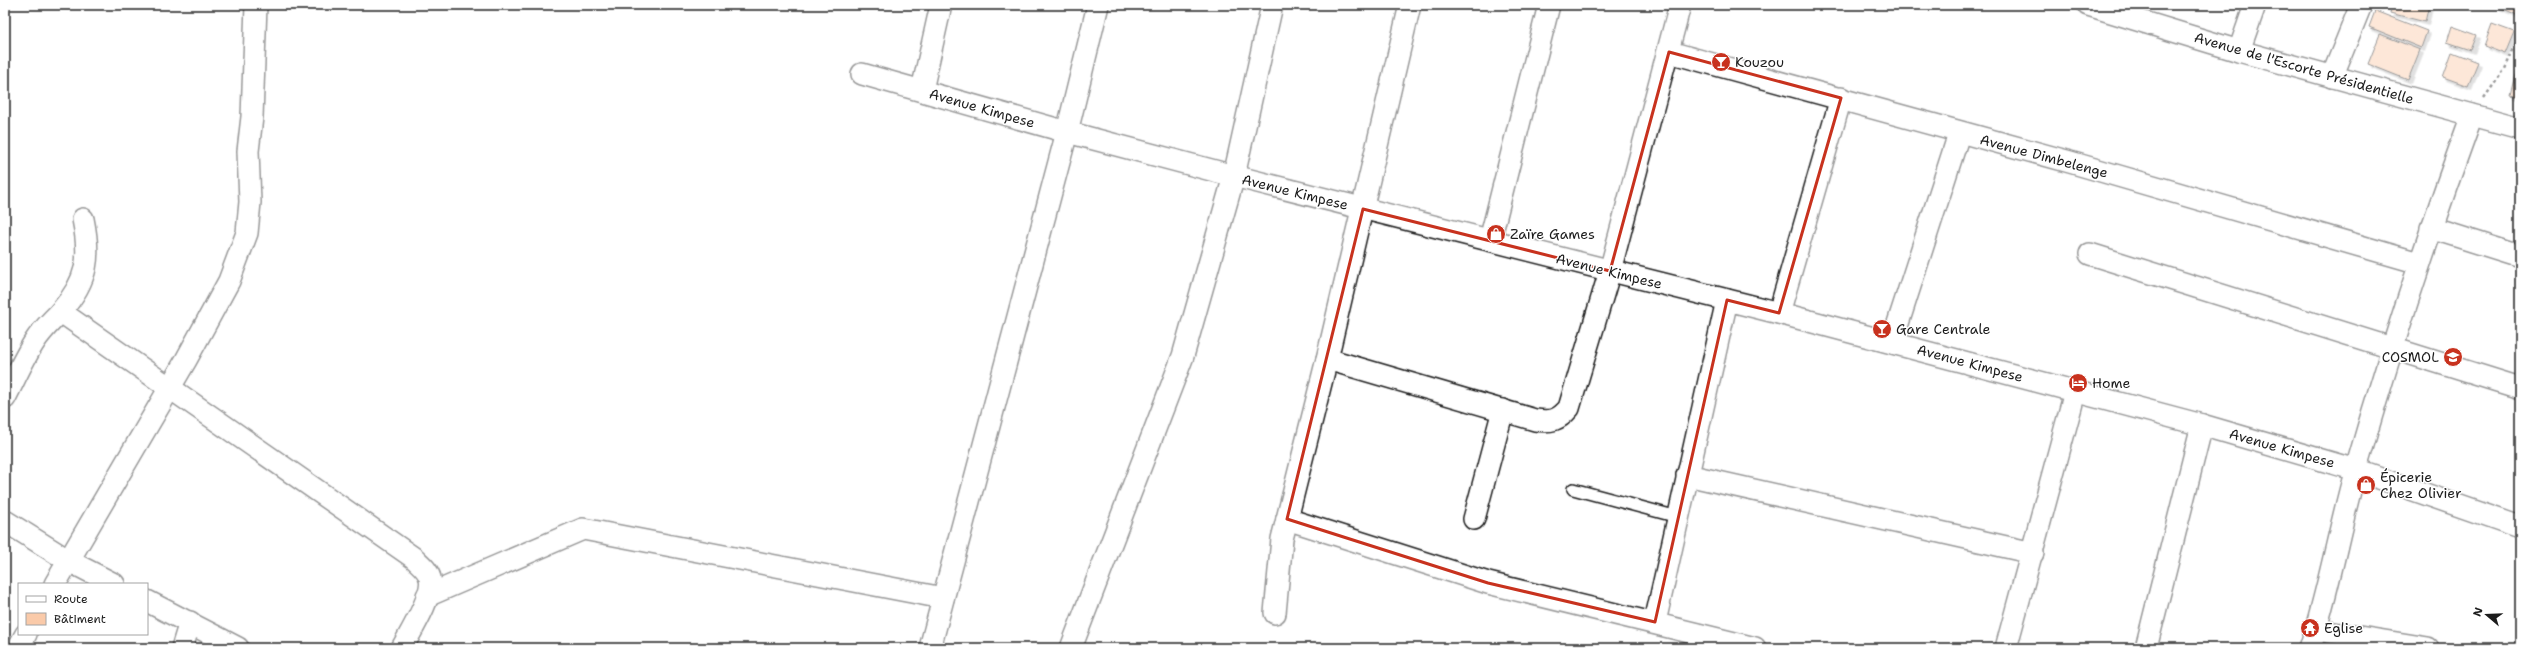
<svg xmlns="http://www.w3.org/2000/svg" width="2525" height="653" viewBox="0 0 2525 653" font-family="'Shantell Sans',sans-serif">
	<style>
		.building { fill: #facaa9; stroke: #1c1c1c; filter: url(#shadow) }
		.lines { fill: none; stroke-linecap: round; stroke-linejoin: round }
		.service-casing { stroke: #1c1c1c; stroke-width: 14 }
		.minor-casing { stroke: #1c1c1c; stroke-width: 24 }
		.path { stroke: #1c1c1c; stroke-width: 2.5; stroke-dasharray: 3 3; stroke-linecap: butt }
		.service { stroke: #fff; stroke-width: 11 }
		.minor { stroke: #fff; stroke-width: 21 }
		.marked { fill: none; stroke: #c8321e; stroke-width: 3; stroke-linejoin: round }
		.labels { text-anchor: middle; stroke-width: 3; stroke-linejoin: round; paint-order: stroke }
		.poi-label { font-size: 14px; fill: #1c1c1c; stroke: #fff; text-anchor: start }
		.street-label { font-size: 14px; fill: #1c1c1c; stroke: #fff }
	</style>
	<defs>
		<filter id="shadow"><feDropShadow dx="3.5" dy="3.5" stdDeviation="0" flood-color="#0004"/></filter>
	</defs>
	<rect width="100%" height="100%" fill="#fff"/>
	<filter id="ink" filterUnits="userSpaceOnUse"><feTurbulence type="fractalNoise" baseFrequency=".025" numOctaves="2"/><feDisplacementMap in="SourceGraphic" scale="8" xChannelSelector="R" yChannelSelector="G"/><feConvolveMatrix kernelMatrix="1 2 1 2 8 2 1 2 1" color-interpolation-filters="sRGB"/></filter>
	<g filter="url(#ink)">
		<g class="building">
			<path d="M 2392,5 L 2429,5 L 2425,22 L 2390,13 Z"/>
			<path d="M 2497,5 L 2520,5 L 2520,17 L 2496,7 Z"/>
			<path d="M 2375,11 L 2427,31 L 2421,48 L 2369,27 Z"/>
			<path d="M 2492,24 L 2514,32 L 2505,54 L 2484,46 Z"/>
			<path d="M 2452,26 L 2477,35 L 2471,50 L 2447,42 Z"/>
			<path d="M 2380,34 L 2420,50 L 2408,80 L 2368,64 Z"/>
			<path d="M 2452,52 L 2478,62 L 2468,86 L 2443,77 Z"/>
			<path d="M 2517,71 L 2520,72 L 2520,97 L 2511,95 Z"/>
		</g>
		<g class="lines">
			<defs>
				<path id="service" d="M 1573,489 L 1678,517"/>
				<g id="minor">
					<path d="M 2088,5 L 2239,51 L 2520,128"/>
					<path d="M 2239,51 L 2255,5"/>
					<path d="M 1669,52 L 2070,162 L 2419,263"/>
					<path d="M 862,74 L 1067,132 L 1234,176 L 1779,313 L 2202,425 L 2356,470 L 2520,527"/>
					<path d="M 2332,77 L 2361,5"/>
					<path d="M 922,90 L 941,5"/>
					<path d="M 2431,228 L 2520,256"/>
					<path d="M 1490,240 L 1549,5"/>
					<path d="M 2090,254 L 2520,388"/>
					<path d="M 61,312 L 414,558 C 420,564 428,570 430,578 C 434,595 410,633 402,648"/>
					<path d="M 1779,313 L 1841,98"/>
					<path d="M 1892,342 L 1959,134"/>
					<path d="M 1327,359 L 1535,420 C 1551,422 1558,421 1569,408 L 1610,271 L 1680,5"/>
					<path d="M 5,398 C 15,379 23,359 35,341 C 42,330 52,321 61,311 C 88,280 91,258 83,219"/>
					<path d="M 1687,475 L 2033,553"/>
					<path d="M 1287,519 L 1488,583 L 1755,648"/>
					<path d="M 1474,519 L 1503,410"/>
					<path d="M 5,521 L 69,561 L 114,584"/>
					<path d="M 55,584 L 186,360 L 229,281 L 247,233 L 250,202 L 248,151 L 252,117 L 256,5"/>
					<path d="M 427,596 L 583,529 L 943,598"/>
					<path d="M 147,601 L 238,648"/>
					<path d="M 1275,613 L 1282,539 L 1327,359 L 1410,5"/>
					<path d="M 1655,622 L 1727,300"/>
					<path d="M 2316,630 L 2428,648"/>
					<path d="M 18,648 L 26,634"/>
					<path d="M 182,648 L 190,622"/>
					<path d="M 930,648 L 1067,132 L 1098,5"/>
					<path d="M 1071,648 L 1183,356 L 1234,176 L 1272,5"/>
					<path d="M 2006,648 L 2075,392"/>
					<path d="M 2146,648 L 2202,425"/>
					<path d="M 2310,648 C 2329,590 2339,528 2356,469 C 2390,350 2429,232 2472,115"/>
				</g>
			</defs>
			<use href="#service" class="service-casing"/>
			<use href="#minor" class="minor-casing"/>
			<path class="path" d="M 2484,98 L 2505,69 L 2520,34"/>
			<use href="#service" class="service"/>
			<use href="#minor" class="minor"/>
		</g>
	</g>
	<path d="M0 0H2525V653H0ZM 1669,52 L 1841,98 L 1779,313 L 1727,300 L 1655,622 L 1488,583 L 1287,519 L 1363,209 L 1610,271 Z" fill="#fff" fill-opacity=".55" fill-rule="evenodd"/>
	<path class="marked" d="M 1669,52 L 1841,98 L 1779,313 L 1727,300 L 1655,622 L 1488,583 L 1287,519 L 1363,209 L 1610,271 Z"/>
	<defs>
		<symbol id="bar-disc" viewBox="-11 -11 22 22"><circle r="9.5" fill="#c8321e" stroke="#fff"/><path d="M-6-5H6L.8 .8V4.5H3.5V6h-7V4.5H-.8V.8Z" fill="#fff"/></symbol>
		<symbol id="shop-disc" viewBox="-11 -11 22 22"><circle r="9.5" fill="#c8321e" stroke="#fff"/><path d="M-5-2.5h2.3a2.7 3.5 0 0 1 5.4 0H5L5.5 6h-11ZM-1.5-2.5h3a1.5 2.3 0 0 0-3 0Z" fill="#fff"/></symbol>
		<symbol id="school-disc" viewBox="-11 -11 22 22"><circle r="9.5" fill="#c8321e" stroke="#fff"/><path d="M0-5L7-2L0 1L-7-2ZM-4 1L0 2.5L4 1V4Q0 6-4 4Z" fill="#fff"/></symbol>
		<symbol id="hotel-disc" viewBox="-11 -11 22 22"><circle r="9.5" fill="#c8321e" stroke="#fff"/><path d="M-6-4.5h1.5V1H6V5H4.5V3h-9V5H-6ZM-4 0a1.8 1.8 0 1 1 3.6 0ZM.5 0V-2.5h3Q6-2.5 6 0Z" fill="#fff"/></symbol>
		<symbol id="temple-disc" viewBox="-11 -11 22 22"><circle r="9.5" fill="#c8321e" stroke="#fff"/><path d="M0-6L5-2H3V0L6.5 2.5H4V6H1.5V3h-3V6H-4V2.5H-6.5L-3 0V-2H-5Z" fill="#fff"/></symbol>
	</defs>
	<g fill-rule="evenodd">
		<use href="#bar-disc" x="1710" y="51" width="22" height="22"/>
		<use href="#shop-disc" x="1485" y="223" width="22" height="22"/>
		<use href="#bar-disc" x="1871" y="318" width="22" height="22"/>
		<use href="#school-disc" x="2442" y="346" width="22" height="22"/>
		<use href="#hotel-disc" x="2067" y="372" width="22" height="22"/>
		<use href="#shop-disc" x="2355" y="474" width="22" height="22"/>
		<use href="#temple-disc" x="2299" y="617" width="22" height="22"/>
	</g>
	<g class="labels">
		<g class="poi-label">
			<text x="1735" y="67">Kouzou</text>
			<text x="1510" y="239">Zaïre Games</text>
			<text x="1896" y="334">Gare Centrale</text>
			<text x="2439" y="362" text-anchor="end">COSMOL</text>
			<text x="2092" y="388">Home</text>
			<text x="2380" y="482">Épicerie<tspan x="2380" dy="16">Chez Olivier</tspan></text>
			<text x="2324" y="633">Eglise</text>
		</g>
		<g class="street-label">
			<text transform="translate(2304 68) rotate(16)" y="5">Avenue de l'Escorte Présidentielle</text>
			<text transform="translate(982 108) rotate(16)" y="5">Avenue Kimpese</text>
			<text transform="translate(2044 156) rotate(15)" y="5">Avenue Dimbelenge</text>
			<text transform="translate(1295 192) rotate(14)" y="5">Avenue Kimpese</text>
			<text transform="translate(1609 271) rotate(14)" y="5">Avenue Kimpese</text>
			<text transform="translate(1970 363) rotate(15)" y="5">Avenue Kimpese</text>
			<text transform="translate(2282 448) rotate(16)" y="5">Avenue Kimpese</text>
		</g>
	</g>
	<rect width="2525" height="653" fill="none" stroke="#fff" stroke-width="20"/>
	<rect x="10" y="10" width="2505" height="633" fill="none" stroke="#1c1c1c" stroke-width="1.5" filter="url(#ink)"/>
	<rect x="18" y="583" width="130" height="52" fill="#ffffff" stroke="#a4a4a4"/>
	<rect x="26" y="596" width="20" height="6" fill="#ffffff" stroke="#a4a4a4"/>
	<text x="54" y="603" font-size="12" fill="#1c1c1c">Route</text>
	<rect x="26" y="613" width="20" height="12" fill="#facaa9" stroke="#a4a4a4"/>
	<text x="54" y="623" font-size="12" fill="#1c1c1c">Bâtiment</text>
	<g transform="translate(2487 615) rotate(289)" stroke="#ffffff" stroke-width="3" paint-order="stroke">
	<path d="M0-3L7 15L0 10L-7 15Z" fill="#1c1c1c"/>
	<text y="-6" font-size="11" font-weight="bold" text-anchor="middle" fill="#1c1c1c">N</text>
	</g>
</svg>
